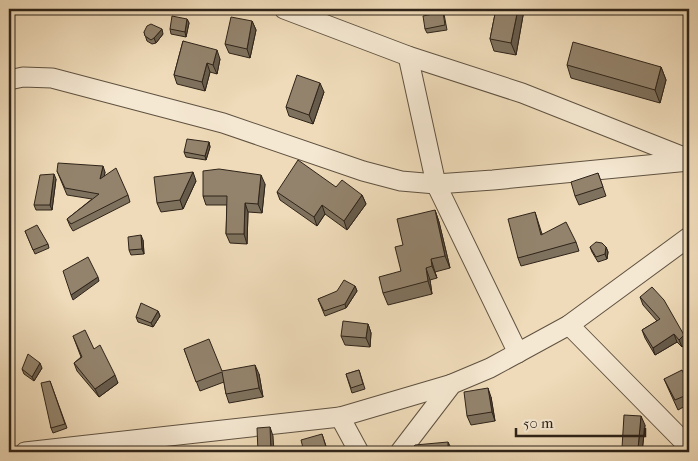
<svg xmlns="http://www.w3.org/2000/svg" width="698" height="461" viewBox="0 0 698 461" font-family="'IM FELL French Canon',serif">
	<style>
		.lines { fill: none; stroke-linecap: round; stroke-linejoin: round }
		.minor-casing { stroke: #5f5241; stroke-width: 21 }
		.minor { stroke: #f5e8d2; stroke-width: 19 }
		.wall { fill: #7e715d; stroke: #2f2419 }
		.shaded-wall { fill: #675c4c; stroke: #2f2419 }
		.building { fill: #93836c; stroke: #2f2419 }
	</style>
	<rect width="100%" height="100%" fill="#efdbb9"/>
	<filter id="stains"><feTurbulence type="fractalNoise" baseFrequency=".004" numOctaves="4"/><feColorMatrix values="0 0 0 0 .2 0 0 0 0 .09 0 0 0 0 .02 0 0 0 .5 -.17"/></filter>
	<radialGradient id="worn" r=".72"><stop offset=".6" stop-color="#630" stop-opacity="0"/><stop offset="1" stop-color="#630" stop-opacity=".3"/></radialGradient>
	<g class="lines">
		<defs>
			<g id="minor">
				<path d="M 284,9 L 408,56 L 522,93 L 689,159"/>
				<path d="M 408,56 L 436,184 L 518,353"/>
				<path d="M 9,80 L 23,77 L 52,78 L 223,123 L 363,171 L 401,181 L 436,184 L 493,180 L 689,161"/>
				<path d="M 569,325 L 689,447"/>
				<path d="M 340,417 L 359,452"/>
				<path d="M 25,452 L 340,417 L 452,384"/>
				<path d="M 400,452 L 452,384 L 490,368 L 569,325 L 689,237"/>
			</g>
		</defs>
		<use href="#minor" class="minor-casing"/>
		<use href="#minor" class="minor"/>
	</g>
	<g class="wall">
		<path d="M 431,9 L 455,9 L 456,12 L 444,14 L 447,30 L 427,33 L 425,29 L 432,14 Z"/>
		<path d="M 496,9 L 532,9 L 531,12 L 524,10 L 516,55 L 494,51 L 490,39 Z"/>
		<path d="M 187,19 L 189,23 L 186,37 L 171,34 L 170,29 Z"/>
		<path d="M 252,21 L 256,30 L 250,58 L 229,53 L 225,44 Z"/>
		<path d="M 144,32 L 163,34 L 156,43 L 152,44 L 147,41 Z"/>
		<path d="M 183,41 L 220,59 L 217,74 L 210,72 L 205,91 L 177,84 L 174,75 Z"/>
		<path d="M 567,65 L 661,67 L 666,80 L 660,103 L 571,78 Z"/>
		<path d="M 324,92 L 313,124 L 289,116 L 286,107 Z"/>
		<path d="M 9,127 L 14,150 L 9,151 Z"/>
		<path d="M 209,142 L 210,147 L 206,160 L 186,157 L 184,152 Z"/>
		<path d="M 57,171 L 105,172 L 104,176 L 128,195 L 130,202 L 73,231 L 70,226 L 67,219 L 92,199 L 67,195 Z"/>
		<path d="M 598,173 L 606,196 L 579,205 L 575,196 Z"/>
		<path d="M 56,179 L 52,210 L 36,210 L 34,205 Z"/>
		<path d="M 196,181 L 183,209 L 161,212 L 157,203 Z"/>
		<path d="M 265,184 L 262,213 L 248,212 L 247,244 L 230,243 L 226,234 L 227,205 L 206,205 L 203,196 Z"/>
		<path d="M 336,187 L 362,195 L 366,204 L 347,230 L 325,214 L 317,226 L 280,200 L 277,192 Z"/>
		<path d="M 435,210 L 439,222 L 450,268 L 435,272 L 437,278 L 430,280 L 432,294 L 388,305 L 383,293 L 401,271 L 403,245 Z"/>
		<path d="M 535,212 L 542,234 L 576,242 L 579,251 L 521,266 L 518,258 Z"/>
		<path d="M 25,231 L 48,244 L 49,248 L 35,254 Z"/>
		<path d="M 143,240 L 144,254 L 131,255 L 129,250 Z"/>
		<path d="M 590,247 L 606,247 L 608,252 L 607,259 L 598,262 L 592,252 Z"/>
		<path d="M 689,248 L 689,267 L 687,266 L 684,257 Z"/>
		<path d="M 355,286 L 357,291 L 346,308 L 325,316 L 318,299 Z"/>
		<path d="M 640,297 L 684,335 L 687,343 L 682,347 L 677,342 L 655,355 L 645,338 L 642,330 L 657,321 L 643,305 Z"/>
		<path d="M 158,311 L 160,316 L 153,327 L 138,322 L 136,317 Z"/>
		<path d="M 368,324 L 371,333 L 370,347 L 345,345 L 341,336 Z"/>
		<path d="M 73,336 L 94,349 L 118,383 L 99,397 L 77,371 L 74,363 L 81,357 Z"/>
		<path d="M 184,349 L 222,371 L 259,374 L 263,397 L 229,403 L 226,394 L 224,382 L 200,391 Z"/>
		<path d="M 42,368 L 34,381 L 24,374 L 22,369 Z"/>
		<path d="M 359,370 L 365,389 L 352,393 L 346,374 Z"/>
		<path d="M 664,379 L 689,384 L 689,404 L 678,410 L 668,388 Z"/>
		<path d="M 50,381 L 67,428 L 53,433 L 51,428 Z"/>
		<path d="M 491,397 L 495,421 L 471,425 L 467,416 Z"/>
		<path d="M 645,425 L 642,452 L 623,452 L 622,448 Z"/>
		<path d="M 322,434 L 328,452 L 304,452 Z"/>
	</g>
	<g class="shaded-wall">
		<path d="M 518,9 L 524,9 L 524,10 L 516,55 L 511,43 Z"/>
		<path d="M 187,19 L 189,23 L 186,37 L 185,32 Z"/>
		<path d="M 252,21 L 256,30 L 250,58 L 247,49 Z"/>
		<path d="M 162,29 L 163,34 L 156,43 L 154,38 Z"/>
		<path d="M 217,50 L 220,59 L 217,74 L 213,65 Z"/>
		<path d="M 207,63 L 210,72 L 205,91 L 202,82 Z"/>
		<path d="M 661,67 L 666,80 L 660,103 L 655,90 Z"/>
		<path d="M 320,83 L 324,92 L 313,124 L 309,115 Z"/>
		<path d="M 209,142 L 210,147 L 206,160 L 205,156 Z"/>
		<path d="M 103,166 L 105,172 L 103,186 L 100,179 Z"/>
		<path d="M 193,172 L 196,181 L 183,209 L 180,200 Z"/>
		<path d="M 54,174 L 56,179 L 52,210 L 50,205 Z"/>
		<path d="M 261,175 L 265,184 L 262,213 L 258,204 Z"/>
		<path d="M 362,195 L 366,204 L 347,230 L 344,221 Z"/>
		<path d="M 245,203 L 248,212 L 247,244 L 244,234 Z"/>
		<path d="M 322,205 L 325,214 L 317,226 L 314,217 Z"/>
		<path d="M 435,210 L 439,222 L 450,268 L 445,256 Z"/>
		<path d="M 141,235 L 143,240 L 144,254 L 142,249 Z"/>
		<path d="M 606,247 L 608,252 L 607,259 L 605,254 Z"/>
		<path d="M 431,259 L 435,272 L 437,278 L 432,266 Z"/>
		<path d="M 426,268 L 430,280 L 432,294 L 428,281 Z"/>
		<path d="M 98,277 L 99,281 L 73,300 L 71,295 Z"/>
		<path d="M 355,286 L 357,291 L 346,308 L 345,304 Z"/>
		<path d="M 158,311 L 160,316 L 153,327 L 151,323 Z"/>
		<path d="M 368,324 L 371,333 L 370,347 L 366,338 Z"/>
		<path d="M 674,334 L 677,342 L 655,355 L 653,348 Z"/>
		<path d="M 684,335 L 687,343 L 682,347 L 679,340 Z"/>
		<path d="M 40,363 L 42,368 L 34,381 L 32,377 Z"/>
		<path d="M 255,365 L 259,374 L 263,397 L 259,388 Z"/>
		<path d="M 115,375 L 118,383 L 99,397 L 95,389 Z"/>
		<path d="M 488,388 L 491,397 L 495,421 L 492,412 Z"/>
		<path d="M 641,416 L 645,425 L 642,452 L 640,452 L 638,449 Z"/>
		<path d="M 270,427 L 273,436 L 274,452 L 271,452 Z"/>
		<path d="M 448,442 L 450,446 L 450,452 L 448,452 Z"/>
	</g>
	<g class="building">
		<path d="M 431,9 L 445,9 L 431,10 Z"/>
		<path d="M 496,9 L 518,9 L 511,43 L 490,39 Z"/>
		<path d="M 443,12 L 445,25 L 425,29 L 423,16 Z"/>
		<path d="M 172,16 L 187,19 L 185,32 L 170,29 Z"/>
		<path d="M 231,17 L 252,21 L 247,49 L 225,44 Z"/>
		<path d="M 151,24 L 162,29 L 154,38 L 151,40 L 145,36 L 144,32 L 147,26 Z"/>
		<path d="M 183,41 L 217,50 L 213,65 L 207,63 L 202,82 L 174,75 Z"/>
		<path d="M 573,42 L 661,67 L 655,90 L 567,65 Z"/>
		<path d="M 297,75 L 320,83 L 309,115 L 286,107 Z"/>
		<path d="M 9,130 L 12,145 L 9,146 Z"/>
		<path d="M 187,139 L 209,142 L 205,156 L 184,152 Z"/>
		<path d="M 298,160 L 336,187 L 342,180 L 362,195 L 344,221 L 322,205 L 314,217 L 277,192 Z"/>
		<path d="M 58,163 L 103,166 L 100,179 L 116,168 L 128,195 L 71,224 L 67,219 L 99,194 L 65,188 L 57,171 Z"/>
		<path d="M 219,169 L 261,175 L 258,204 L 245,203 L 244,234 L 226,234 L 227,196 L 203,196 L 203,171 Z"/>
		<path d="M 193,172 L 180,200 L 157,203 L 154,177 Z"/>
		<path d="M 598,173 L 603,187 L 575,196 L 571,182 Z"/>
		<path d="M 54,174 L 50,205 L 34,205 L 40,175 Z"/>
		<path d="M 435,210 L 445,256 L 431,259 L 432,266 L 426,268 L 428,281 L 383,293 L 379,277 L 401,271 L 395,247 L 403,245 L 397,219 Z"/>
		<path d="M 535,212 L 541,235 L 566,222 L 576,242 L 518,258 L 508,219 Z"/>
		<path d="M 37,225 L 48,244 L 33,250 L 25,231 Z"/>
		<path d="M 141,235 L 142,249 L 129,250 L 128,237 Z"/>
		<path d="M 596,242 L 602,243 L 606,247 L 605,254 L 596,257 L 590,247 Z"/>
		<path d="M 689,248 L 689,260 L 684,257 Z"/>
		<path d="M 88,257 L 98,277 L 71,295 L 63,271 Z"/>
		<path d="M 344,280 L 355,286 L 345,304 L 324,311 L 318,299 L 337,291 Z"/>
		<path d="M 652,287 L 664,300 L 684,335 L 679,340 L 674,334 L 653,348 L 642,330 L 660,319 L 640,297 Z"/>
		<path d="M 141,303 L 158,311 L 151,323 L 136,317 Z"/>
		<path d="M 343,321 L 368,324 L 366,338 L 341,336 Z"/>
		<path d="M 689,328 L 689,346 L 685,331 Z"/>
		<path d="M 85,330 L 94,349 L 100,345 L 115,375 L 95,389 L 74,363 L 82,357 L 73,336 Z"/>
		<path d="M 209,339 L 222,371 L 255,365 L 259,388 L 226,394 L 222,372 L 196,382 L 184,349 Z"/>
		<path d="M 28,354 L 40,363 L 32,377 L 22,369 Z"/>
		<path d="M 359,370 L 363,384 L 351,388 L 346,374 Z"/>
		<path d="M 682,370 L 689,384 L 689,394 L 675,400 L 664,379 Z"/>
		<path d="M 50,381 L 65,424 L 51,428 L 41,383 Z"/>
		<path d="M 488,388 L 492,412 L 467,416 L 464,392 Z"/>
		<path d="M 624,415 L 641,416 L 638,449 L 622,448 Z"/>
		<path d="M 270,427 L 271,452 L 258,452 L 257,428 Z"/>
		<path d="M 322,434 L 326,447 L 311,452 L 304,452 L 301,440 Z"/>
		<path d="M 448,442 L 448,452 L 417,452 L 410,451 L 415,445 Z"/>
	</g>
	<rect width="698" height="461" fill="none" stroke="#efdbb9" stroke-width="30"/>
	<rect x="10" y="10" width="678" height="441" fill="none" stroke="#2f2419" stroke-width="2.5"/>
	<rect x="15" y="15" width="668" height="431" fill="none" stroke="#2f2419"/>
	<path d="M516 428v8h129v-8" fill="none" stroke="#2f2419" stroke-width="2.5"/>
	<text x="523" y="428" font-size="15" fill="#2f2419" stroke="#f5e8d2" stroke-width="4" paint-order="stroke">50 m</text>
	<rect width="100%" height="100%" filter="url(#stains)"/>
	<rect width="100%" height="100%" fill="url(#worn)"/>
</svg>
